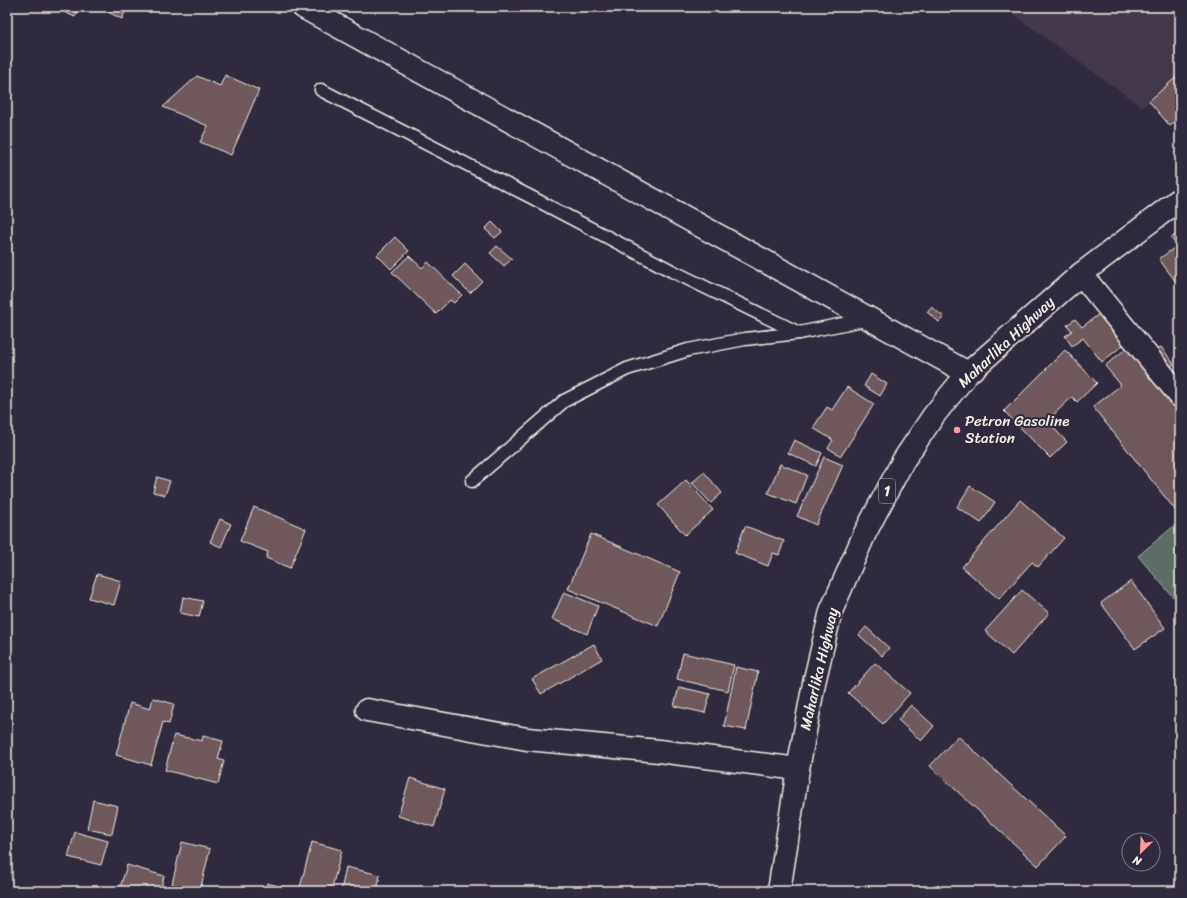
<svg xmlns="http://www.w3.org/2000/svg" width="1187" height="898" viewBox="0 0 1187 898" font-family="Sriracha,sans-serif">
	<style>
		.built { fill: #423846 }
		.green { fill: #5b6d65; stroke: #a8afa6 }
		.building { fill: #6e595b; stroke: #f4f1e8 }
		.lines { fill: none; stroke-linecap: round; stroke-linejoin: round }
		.service-casing { stroke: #f4f1e8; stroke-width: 15 }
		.minor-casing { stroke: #f4f1e8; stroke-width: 25 }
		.tertiary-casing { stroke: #f4f1e8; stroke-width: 25 }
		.trunk-casing { stroke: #f4f1e8; stroke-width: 25 }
		.service { stroke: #2f2a3d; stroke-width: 12 }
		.minor { stroke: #2f2a3d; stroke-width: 22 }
		.tertiary { stroke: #2f2a3d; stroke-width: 22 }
		.trunk { stroke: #2f2a3d; stroke-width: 22 }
		.poi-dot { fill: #ff9aa2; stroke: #2f2a3d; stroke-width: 1.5 }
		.labels { text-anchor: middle; stroke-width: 4; stroke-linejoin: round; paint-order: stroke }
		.shield { fill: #2f2a3d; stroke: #b9b5b5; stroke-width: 1 }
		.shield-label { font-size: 14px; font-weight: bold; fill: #f4f1e8 }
		.street-label { font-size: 15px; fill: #f4f1e8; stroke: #2f2a3d }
		.poi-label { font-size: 15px; fill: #f4f1e8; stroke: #2f2a3d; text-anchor: start }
	</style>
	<rect width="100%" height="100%" fill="#2f2a3d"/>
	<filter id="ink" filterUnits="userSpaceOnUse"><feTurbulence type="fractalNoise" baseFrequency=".025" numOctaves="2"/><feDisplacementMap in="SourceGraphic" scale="8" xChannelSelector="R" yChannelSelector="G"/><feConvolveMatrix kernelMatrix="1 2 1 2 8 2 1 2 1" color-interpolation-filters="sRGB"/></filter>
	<g filter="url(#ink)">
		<path class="built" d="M 1003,7 L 1180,7 L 1180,75 L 1142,107 Z"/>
		<path class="green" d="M 1180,521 L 1180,591 L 1173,597 L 1138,556 Z"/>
		<g class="building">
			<path d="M 53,7 L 80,7 L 75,17 Z"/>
			<path d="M 111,7 L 127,7 L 122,19 L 108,12 Z"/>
			<path d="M 1180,74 L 1180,117 L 1170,126 L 1149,101 Z"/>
			<path d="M 225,75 L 259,90 L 231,155 L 200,142 L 208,126 L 163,107 L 197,76 L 220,86 Z"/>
			<path d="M 492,222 L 502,232 L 495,238 L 485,229 Z"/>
			<path d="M 1180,232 L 1180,285 L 1179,286 L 1159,259 L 1177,246 L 1171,238 Z"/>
			<path d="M 395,237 L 409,251 L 391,269 L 377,255 Z"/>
			<path d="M 497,246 L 512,259 L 504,266 L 490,253 Z"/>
			<path d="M 409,256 L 422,268 L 428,262 L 462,295 L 454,303 L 450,300 L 436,314 L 392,272 Z"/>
			<path d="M 465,264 L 482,281 L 470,293 L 453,276 Z"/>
			<path d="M 931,307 L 944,317 L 939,322 L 927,312 Z"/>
			<path d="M 1103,311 L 1127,342 L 1102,362 L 1083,338 L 1072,346 L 1065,336 L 1072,331 L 1067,325 L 1075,319 L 1082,327 Z"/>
			<path d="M 1129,346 L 1180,410 L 1180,510 L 1177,512 L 1093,407 L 1121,385 L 1105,366 Z"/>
			<path d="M 1161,347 L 1174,364 L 1166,370 L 1153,352 Z"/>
			<path d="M 1065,350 L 1097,383 L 1077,402 L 1072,397 L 1047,421 L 1067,442 L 1050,458 L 1004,411 Z"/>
			<path d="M 871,374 L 887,384 L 880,396 L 864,386 Z"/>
			<path d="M 847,387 L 874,404 L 841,456 L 828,448 L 833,440 L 813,428 L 827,407 L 832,410 Z"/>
			<path d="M 794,440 L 822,453 L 816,466 L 788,453 Z"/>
			<path d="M 824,457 L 843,465 L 816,525 L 797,516 Z"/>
			<path d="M 780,464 L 807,475 L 796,504 L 768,493 Z"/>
			<path d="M 704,472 L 722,493 L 711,503 L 692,483 Z"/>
			<path d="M 157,477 L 170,481 L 165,495 L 153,492 Z"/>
			<path d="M 686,480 L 713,510 L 685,535 L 658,505 Z"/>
			<path d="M 970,486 L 995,502 L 981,523 L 957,507 Z"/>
			<path d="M 1020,500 L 1064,538 L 1038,567 L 1032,562 L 999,599 L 962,567 Z"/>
			<path d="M 254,507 L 306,529 L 290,568 L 266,558 L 268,552 L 240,541 Z"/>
			<path d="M 220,519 L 231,524 L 221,547 L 210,542 Z"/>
			<path d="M 745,526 L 784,541 L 779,555 L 773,553 L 768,566 L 735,553 Z"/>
			<path d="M 591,534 L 680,572 L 658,626 L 568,589 Z"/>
			<path d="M 97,574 L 121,581 L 114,605 L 89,598 Z"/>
			<path d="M 1131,581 L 1165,628 L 1135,649 L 1101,603 Z"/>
			<path d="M 1022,590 L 1049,613 L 1012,655 L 985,631 Z"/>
			<path d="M 564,592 L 598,606 L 587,634 L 552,619 Z"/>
			<path d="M 183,597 L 203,601 L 199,617 L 180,613 Z"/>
			<path d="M 866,627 L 889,648 L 882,656 L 859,635 Z"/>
			<path d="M 594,644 L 602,659 L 541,694 L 532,679 Z"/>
			<path d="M 683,653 L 734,665 L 728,691 L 677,679 Z"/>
			<path d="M 875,663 L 910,693 L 883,724 L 848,693 Z"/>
			<path d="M 736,667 L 758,672 L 746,730 L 724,726 Z"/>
			<path d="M 679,687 L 710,694 L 705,713 L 674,706 Z"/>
			<path d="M 153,698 L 174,704 L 169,724 L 163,722 L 151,765 L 116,755 L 130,703 L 150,709 Z"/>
			<path d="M 911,705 L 934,726 L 921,741 L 898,720 Z"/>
			<path d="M 174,735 L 202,741 L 203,736 L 223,741 L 218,759 L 224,761 L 218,784 L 165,770 Z"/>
			<path d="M 958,736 L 1066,836 L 1038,866 L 930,766 Z"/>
			<path d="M 410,778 L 445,789 L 434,827 L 398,816 Z"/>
			<path d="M 93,800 L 118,806 L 112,834 L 87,829 Z"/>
			<path d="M 75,832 L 108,841 L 101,865 L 68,857 Z"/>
			<path d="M 182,842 L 210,849 L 200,891 L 172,884 Z"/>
			<path d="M 312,842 L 342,850 L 331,891 L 299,891 Z"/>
			<path d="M 127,865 L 164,876 L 160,891 L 119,891 Z"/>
			<path d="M 346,867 L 380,875 L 377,891 L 341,891 Z"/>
			<path d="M 267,883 L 297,891 L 265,891 Z"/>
		</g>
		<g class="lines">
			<defs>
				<g id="service">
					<path d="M 321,90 L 529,196 L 672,271 L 799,333"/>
					<path d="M 472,481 L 564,401 L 627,369 L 688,350 L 745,339 L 799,333 L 868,319"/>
				</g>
				<g id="minor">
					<path d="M 1081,274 L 1180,396"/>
					<path d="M 367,710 L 527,739 L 659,751 L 798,769"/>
				</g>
				<path id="tertiary" d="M 303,7 L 968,373"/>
				<path id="trunk" d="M 779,891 L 798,769 L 814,683 L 831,611 L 865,533 L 903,461 L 934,415 L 968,373 L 1081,274 L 1180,199"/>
			</defs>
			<use href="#service" class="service-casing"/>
			<use href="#minor" class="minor-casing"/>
			<use href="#tertiary" class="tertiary-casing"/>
			<use href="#trunk" class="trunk-casing"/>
			<use href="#service" class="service"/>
			<use href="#minor" class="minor"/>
			<use href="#tertiary" class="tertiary"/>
			<use href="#trunk" class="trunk"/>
		</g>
	</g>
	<circle class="poi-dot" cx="957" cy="430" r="4"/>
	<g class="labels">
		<rect class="shield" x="879" y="479" width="16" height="24" rx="3"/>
		<g class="shield-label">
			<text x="887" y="496">1</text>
		</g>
		<g class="street-label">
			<text transform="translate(1006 342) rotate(-43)" y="5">Maharlika Highway</text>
			<text transform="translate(819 669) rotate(-77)" y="5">Maharlika Highway</text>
		</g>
		<g class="poi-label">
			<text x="965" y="426">Petron Gasoline<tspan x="965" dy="17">Station</tspan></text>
		</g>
	</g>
	<rect width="1187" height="898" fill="none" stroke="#2f2a3d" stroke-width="24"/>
	<rect x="12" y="12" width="1163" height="874" fill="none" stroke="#f4f1e8" stroke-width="1.5" filter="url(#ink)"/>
	<g transform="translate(1141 852) rotate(204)"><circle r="19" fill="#2f2a3d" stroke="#7e7a81"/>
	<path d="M0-3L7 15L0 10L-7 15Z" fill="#ff9aa2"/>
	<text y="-6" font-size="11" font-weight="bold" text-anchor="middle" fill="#f4f1e8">N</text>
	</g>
</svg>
